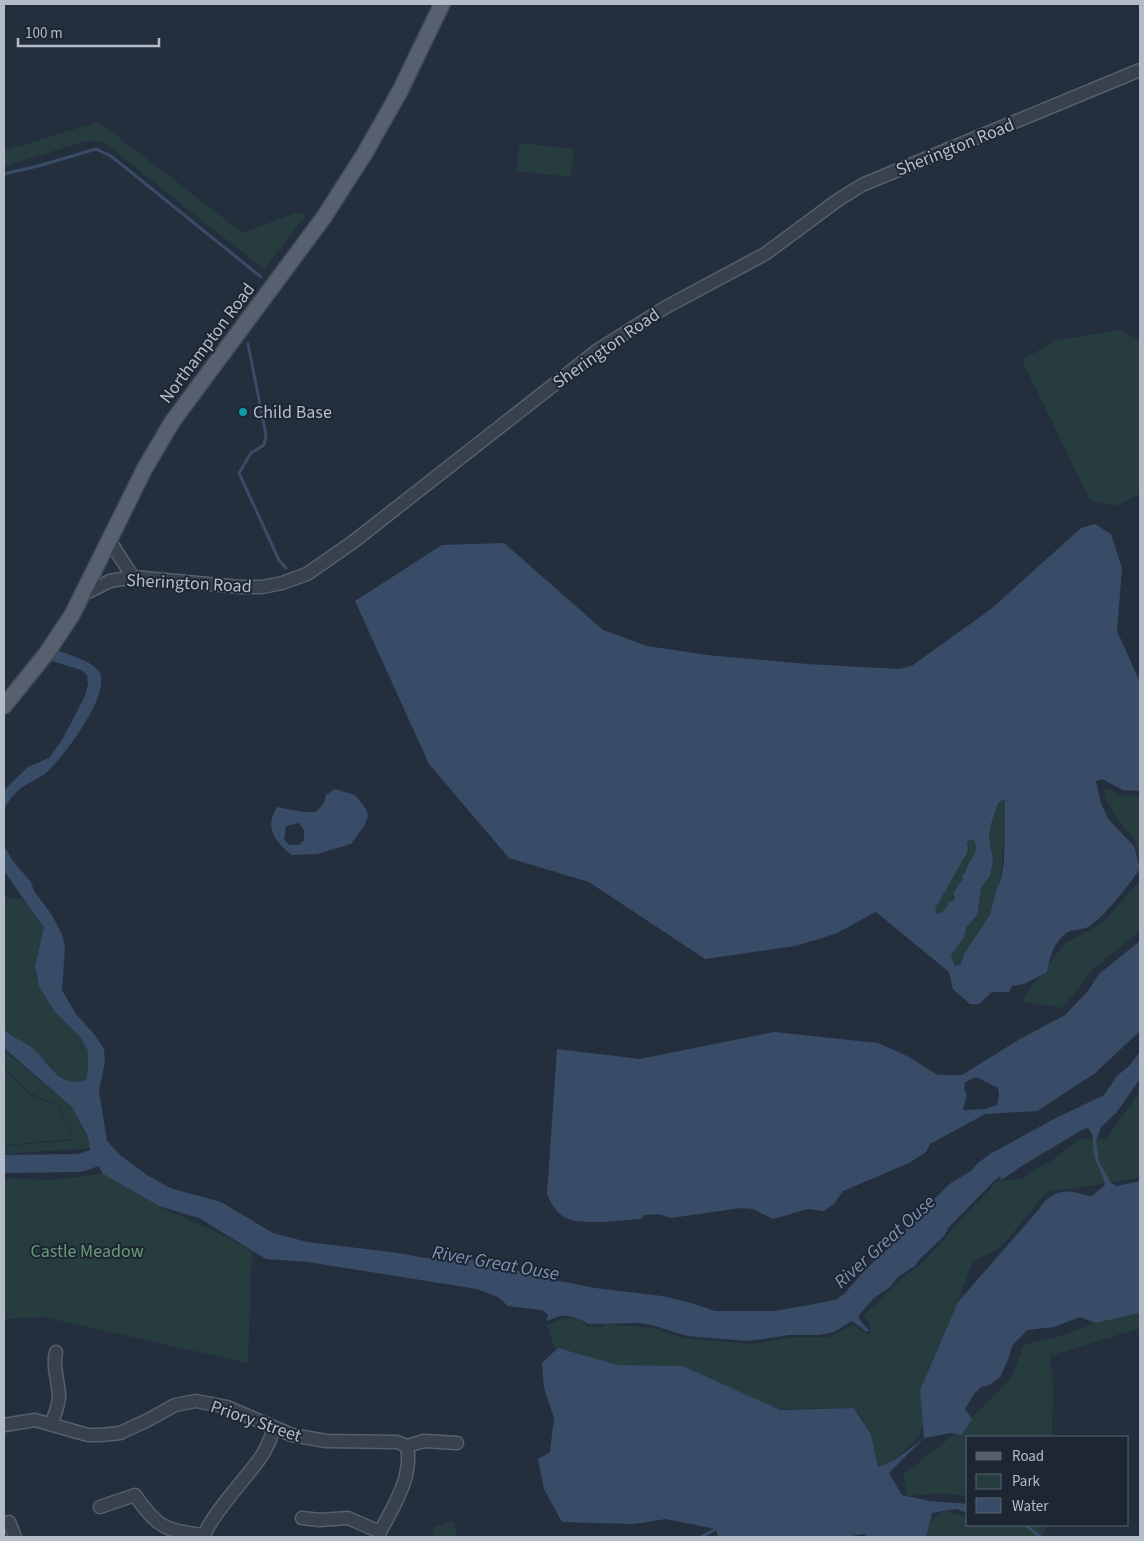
<svg xmlns="http://www.w3.org/2000/svg" width="1144" height="1541" viewBox="0 0 1144 1541" font-family="'Source Sans 3',sans-serif">
	<style>
		.green { fill: #263c3f }
		.water { fill: #394c67; fill-rule: evenodd }
		.lines { fill: none; stroke-linecap: round; stroke-linejoin: round }
		.stream { stroke: #394c67; stroke-width: 3 }
		.river { stroke: #394c67; stroke-width: 18 }
		.minor-casing { stroke: #565f6c; stroke-width: 15 }
		.major-casing { stroke: #414a57; stroke-width: 18 }
		.minor { stroke: #38414e; stroke-width: 12 }
		.major { stroke: #56606e; stroke-width: 15 }
		.culture-dot { fill: #0f9aa8; stroke: #1d2633; stroke-width: 2 }
		.labels { text-anchor: middle; stroke-width: 4; stroke-linejoin: round; paint-order: stroke }
		.street-label { font-size: 18px; fill: #b4bcc9; stroke: #1d2633 }
		.poi-label { font-size: 18px; fill: #b4bcc9; stroke: #1d2633; text-anchor: start }
		.park-label { font-size: 18px; fill: #6b9a76; stroke: #1d2633 }
		.water-label { font-size: 19px; font-style: italic; fill: #7c92b1; stroke: #1d2633 }
	</style>
	<rect width="100%" height="100%" fill="#242f3e"/>
	<g class="green">
		<path d="M 97,122 L 104,126 L 243,233 L 297,212 L 306,215 L 264,269 L 104,143 L 98,141 L 85,141 L 4,167 L 4,151 Z"/>
		<path d="M 520,143 L 574,149 L 571,177 L 516,171 Z"/>
		<path d="M 1119,330 L 1140,340 L 1140,494 L 1115,506 L 1090,500 L 1022,360 L 1057,340 Z"/>
		<path d="M 1104,788 L 1122,795 L 1140,798 L 1140,867 L 1135,840 L 1117,819 L 1106,799 Z"/>
		<path d="M 1006,799 L 1001,880 C 995,891 995,902 991,913 C 984,932 966,945 961,964 L 955,966 L 951,956 L 964,937 L 966,928 L 977,915 L 981,888 L 990,876 L 993,862 L 989,837 L 991,824 L 998,803 Z"/>
		<path d="M 969,839 L 974,840 C 979,852 973,855 968,864 C 966,869 965,872 962,876 L 963,879 L 953,893 L 955,897 L 953,901 L 949,902 L 943,912 L 936,914 L 935,909 L 968,851 L 967,843 Z"/>
		<path d="M 1140,880 L 1140,931 L 1093,969 L 1063,1008 L 1021,1001 L 1065,943 L 1103,923 Z"/>
		<path d="M 4,897 L 23,899 L 44,928 L 48,936 L 35,967 L 36,976 L 56,1013 L 84,1040 L 93,1062 L 84,1084 L 76,1085 L 56,1074 L 32,1047 L 4,1032 Z"/>
		<path d="M 4,1050 L 72,1107 L 80,1120 L 90,1148 L 4,1154 L 4,1146 L 74,1140 L 59,1106 L 32,1094 L 4,1068 Z"/>
		<path d="M 4,1070 L 32,1096 L 58,1106 L 73,1139 L 4,1145 Z"/>
		<path d="M 1140,1091 L 1140,1178 L 1047,1192 L 1001,1247 L 972,1262 L 958,1302 L 920,1390 L 923,1427 L 919,1436 L 895,1460 L 877,1467 L 866,1437 L 863,1418 L 854,1408 L 777,1409 L 686,1367 L 618,1365 L 554,1347 L 547,1325 C 562,1318 575,1312 588,1327 L 602,1327 L 607,1323 L 619,1326 L 633,1326 L 656,1329 L 683,1338 L 753,1344 L 797,1337 L 828,1338 L 853,1325 L 869,1335 L 871,1328 L 864,1315 L 903,1277 L 920,1265 L 997,1181 L 1021,1179 L 1057,1157 L 1079,1139 L 1107,1138 Z"/>
		<path d="M 103,1174 L 160,1207 L 225,1236 L 252,1252 L 248,1363 L 43,1317 L 4,1319 L 4,1178 L 48,1180 Z"/>
		<path d="M 1140,1313 L 1140,1328 L 1050,1356 L 1053,1385 L 1052,1437 L 968,1437 L 968,1496 L 945,1493 L 907,1496 L 903,1475 L 961,1429 L 1011,1378 L 1024,1345 L 1064,1335 L 1095,1323 Z"/>
		<path d="M 945,1511 L 968,1517 L 968,1525 L 1046,1525 L 1042,1537 L 922,1537 L 933,1519 Z"/>
		<path d="M 453,1521 L 458,1537 L 434,1537 L 432,1528 Z"/>
	</g>
	<g class="water">
		<path d="M 1095,524 L 1111,534 L 1122,568 L 1117,631 L 1140,682 L 1140,791 L 1123,790 L 1102,779 L 1096,781 L 1101,803 L 1108,819 L 1134,846 L 1140,868 C 1129,886 1106,914 1090,926 C 1084,930 1074,929 1068,932 C 1055,939 1049,959 1047,972 L 1024,984 L 1012,986 L 1009,992 L 992,992 L 979,1004 L 970,1004 L 953,989 L 949,972 L 876,912 L 835,934 L 795,946 L 705,959 L 589,882 L 509,858 L 429,764 L 355,601 L 442,545 L 504,543 L 603,630 L 647,646 L 707,655 L 807,664 L 899,669 L 913,665 L 991,609 L 1081,528 ZM 1005,799 L 1004,861 L 1001,880 L 997,888 L 990,915 L 964,954 L 961,964 L 955,966 L 951,956 L 964,937 L 966,928 L 977,915 L 981,888 L 990,876 L 993,862 L 989,837 L 991,824 L 998,803 ZM 969,840 L 974,840 C 979,852 973,855 968,865 C 966,869 965,873 962,876 L 963,879 L 953,893 L 955,897 L 953,901 L 949,902 L 943,912 L 937,914 L 935,909 L 968,851 L 967,843 Z"/>
		<path d="M 56,650 C 69,655 88,659 98,670 C 115,690 63,757 47,772 C 39,779 29,782 21,788 C 14,793 8,802 4,809 L 4,790 L 28,767 L 49,758 L 62,740 L 85,696 L 88,684 L 87,675 L 81,670 L 49,660 Z"/>
		<path d="M 335,789 L 355,795 L 366,809 L 368,816 L 364,826 L 351,844 L 317,854 L 292,855 C 275,842 264,828 277,807 L 303,812 L 316,812 L 324,803 L 326,795 ZM 299,823 L 304,830 L 304,840 L 299,845 L 289,845 L 284,839 L 286,826 Z"/>
		<path d="M 4,846 L 13,861 L 31,882 L 34,891 L 52,915 L 62,935 L 65,947 L 62,990 L 76,1014 L 94,1034 L 104,1049 L 105,1061 L 99,1091 L 107,1141 L 120,1155 L 147,1175 L 170,1188 L 221,1202 L 273,1233 L 307,1242 L 391,1252 L 426,1258 L 493,1261 L 511,1269 L 540,1277 L 595,1288 L 662,1296 L 691,1303 L 715,1311 L 775,1311 L 825,1302 L 837,1299 L 845,1293 L 865,1270 L 891,1246 L 931,1202 L 951,1183 L 971,1171 L 978,1163 L 990,1154 L 1052,1120 L 1104,1095 L 1117,1076 L 1129,1066 L 1140,1052 L 1140,1079 L 1116,1113 L 1101,1127 L 1096,1141 L 1099,1161 L 1111,1183 L 1117,1186 L 1140,1181 L 1140,1313 L 1095,1323 L 1080,1317 L 1054,1327 L 1027,1330 L 1012,1346 L 1008,1360 L 1000,1377 L 989,1385 L 981,1387 L 974,1394 L 965,1409 L 972,1419 L 961,1435 L 951,1433 L 924,1438 L 889,1473 L 902,1495 L 930,1501 L 968,1504 L 968,1513 L 956,1509 L 932,1513 L 926,1537 L 869,1537 L 863,1534 L 846,1537 L 718,1537 L 716,1529 L 666,1519 L 634,1524 L 562,1522 L 544,1489 L 538,1459 L 550,1452 L 554,1418 L 544,1388 L 542,1363 L 558,1348 L 618,1365 L 683,1366 L 780,1410 L 854,1408 L 871,1435 L 878,1467 L 895,1460 L 924,1438 L 920,1390 L 958,1302 L 1040,1208 C 1047,1196 1059,1190 1073,1192 C 1081,1193 1083,1196 1092,1196 L 1105,1185 C 1103,1174 1096,1165 1094,1154 C 1092,1145 1096,1134 1087,1128 L 1080,1131 L 1020,1167 L 1003,1179 L 1001,1180 L 1000,1176 L 994,1181 L 948,1228 L 945,1235 L 918,1261 L 915,1266 L 898,1277 L 890,1287 L 874,1298 L 858,1316 L 862,1323 L 869,1330 L 867,1332 L 852,1321 L 834,1332 L 819,1335 L 789,1335 L 748,1341 L 687,1336 L 652,1325 L 638,1323 L 588,1324 C 581,1320 571,1315 563,1316 C 556,1316 552,1320 546,1321 L 548,1315 L 542,1310 L 508,1306 L 498,1297 L 477,1289 L 308,1262 L 266,1259 L 199,1218 L 159,1206 L 103,1174 L 90,1148 L 87,1135 L 72,1107 L 4,1048 L 4,1029 C 11,1037 21,1040 30,1046 C 49,1060 56,1089 86,1080 L 88,1069 L 88,1051 L 81,1038 L 55,1012 L 39,986 L 35,966 L 44,928 L 4,871 Z"/>
		<path d="M 1140,941 L 1140,1031 L 1094,1074 L 1037,1111 L 985,1114 L 930,1144 L 926,1152 L 909,1163 L 843,1191 L 834,1204 L 824,1211 L 808,1209 L 773,1219 L 753,1209 L 741,1208 L 671,1218 L 659,1214 L 644,1215 L 641,1219 C 620,1220 586,1226 566,1218 C 556,1213 551,1203 547,1194 L 557,1049 L 640,1059 L 774,1032 L 878,1043 L 907,1056 L 938,1075 L 962,1075 L 1020,1039 L 1065,1015 L 1088,991 L 1099,974 ZM 976,1077 L 998,1088 L 999,1095 L 997,1105 L 986,1109 L 963,1110 L 967,1095 L 964,1088 L 965,1082 Z"/>
	</g>
	<g class="lines">
		<g class="stream">
			<path d="M 4,174 L 42,165 L 96,149 L 111,156 L 261,277"/>
			<path d="M 248,344 L 266,435 L 264,445 L 251,453 L 239,473 L 279,560 L 286,568"/>
			<path d="M 1026,1525 L 1040,1537"/>
			<path d="M 701,1537 L 716,1529"/>
		</g>
		<path class="river" d="M 4,1164 L 80,1163 L 103,1155"/>
		<defs>
			<g id="minor">
				<path d="M 109,540 L 133,577"/>
				<path d="M 82,595 L 110,581 L 133,577 L 241,587 L 262,587 L 282,583 L 307,574 L 353,542 L 598,350 L 666,307 L 765,254 L 838,200 L 862,185 L 1140,70"/>
				<path d="M 51,1424 C 55,1415 58,1407 59,1397 C 59,1382 52,1367 56,1352"/>
				<path d="M 4,1425 L 35,1420 L 88,1435 L 101,1435 L 120,1433 L 148,1420 L 175,1405 L 196,1401 L 227,1407 L 292,1435 L 326,1441 L 397,1442 L 407,1446 L 424,1441 L 457,1443"/>
				<path d="M 100,1507 L 135,1495 C 157,1527 165,1531 204,1535"/>
				<path d="M 302,1518 L 320,1520 L 348,1518 L 380,1532"/>
				<path d="M 9,1522 L 15,1537"/>
				<path d="M 204,1537 C 207,1520 246,1478 258,1461 C 266,1451 270,1440 274,1429"/>
				<path d="M 379,1537 L 380,1532 C 394,1505 413,1477 407,1446"/>
			</g>
			<path id="major" d="M 4,706 L 46,654 L 72,615 L 145,468 L 172,422 L 324,217 L 365,153 L 400,91 L 442,4"/>
		</defs>
		<use href="#minor" class="minor-casing"/>
		<use href="#major" class="major-casing"/>
		<use href="#minor" class="minor"/>
		<use href="#major" class="major"/>
	</g>
	<circle class="culture-dot" cx="243" cy="412" r="5"/>
	<g class="labels">
		<g class="street-label">
			<text transform="translate(955 147) rotate(-22)" y="6">Sherington Road</text>
			<text transform="translate(207 343) rotate(-53)" y="6">Northampton Road</text>
			<text transform="translate(606 348) rotate(-35)" y="6">Sherington Road</text>
			<text transform="translate(189 583) rotate(3)" y="6">Sherington Road</text>
			<text transform="translate(256 1421) rotate(19)" y="6">Priory Street</text>
		</g>
		<g class="poi-label">
			<text x="253" y="418">Child Base</text>
		</g>
		<g class="park-label">
			<text x="87" y="1257">Castle Meadow</text>
		</g>
		<g class="water-label">
			<text transform="translate(884 1241) rotate(-42)" y="7">River Great Ouse</text>
			<text transform="translate(496 1262) rotate(10)" y="7">River Great Ouse</text>
		</g>
	</g>
	<rect width="1144" height="1541" fill="none" stroke="#b4bcc9" stroke-width="10"/>
	<rect x="966" y="1436" width="162" height="90" fill="#1d2633" stroke="#59626f"/>
	<rect x="976" y="1452" width="25" height="8" fill="#56606e" stroke="#59626f"/>
	<text x="1012" y="1461" font-size="15" fill="#b4bcc9">Road</text>
	<rect x="976" y="1474" width="25" height="15" fill="#263c3f" stroke="#59626f"/>
	<text x="1012" y="1486" font-size="15" fill="#b4bcc9">Park</text>
	<rect x="976" y="1498" width="25" height="15" fill="#394c67" stroke="#59626f"/>
	<text x="1012" y="1511" font-size="15" fill="#b4bcc9">Water</text>
	<path d="M18 38v8h141v-8" fill="none" stroke="#b4bcc9" stroke-width="2.5"/>
	<text x="25" y="38" font-size="15" fill="#b4bcc9" stroke="#1d2633" stroke-width="4" paint-order="stroke">100 m</text>
</svg>
